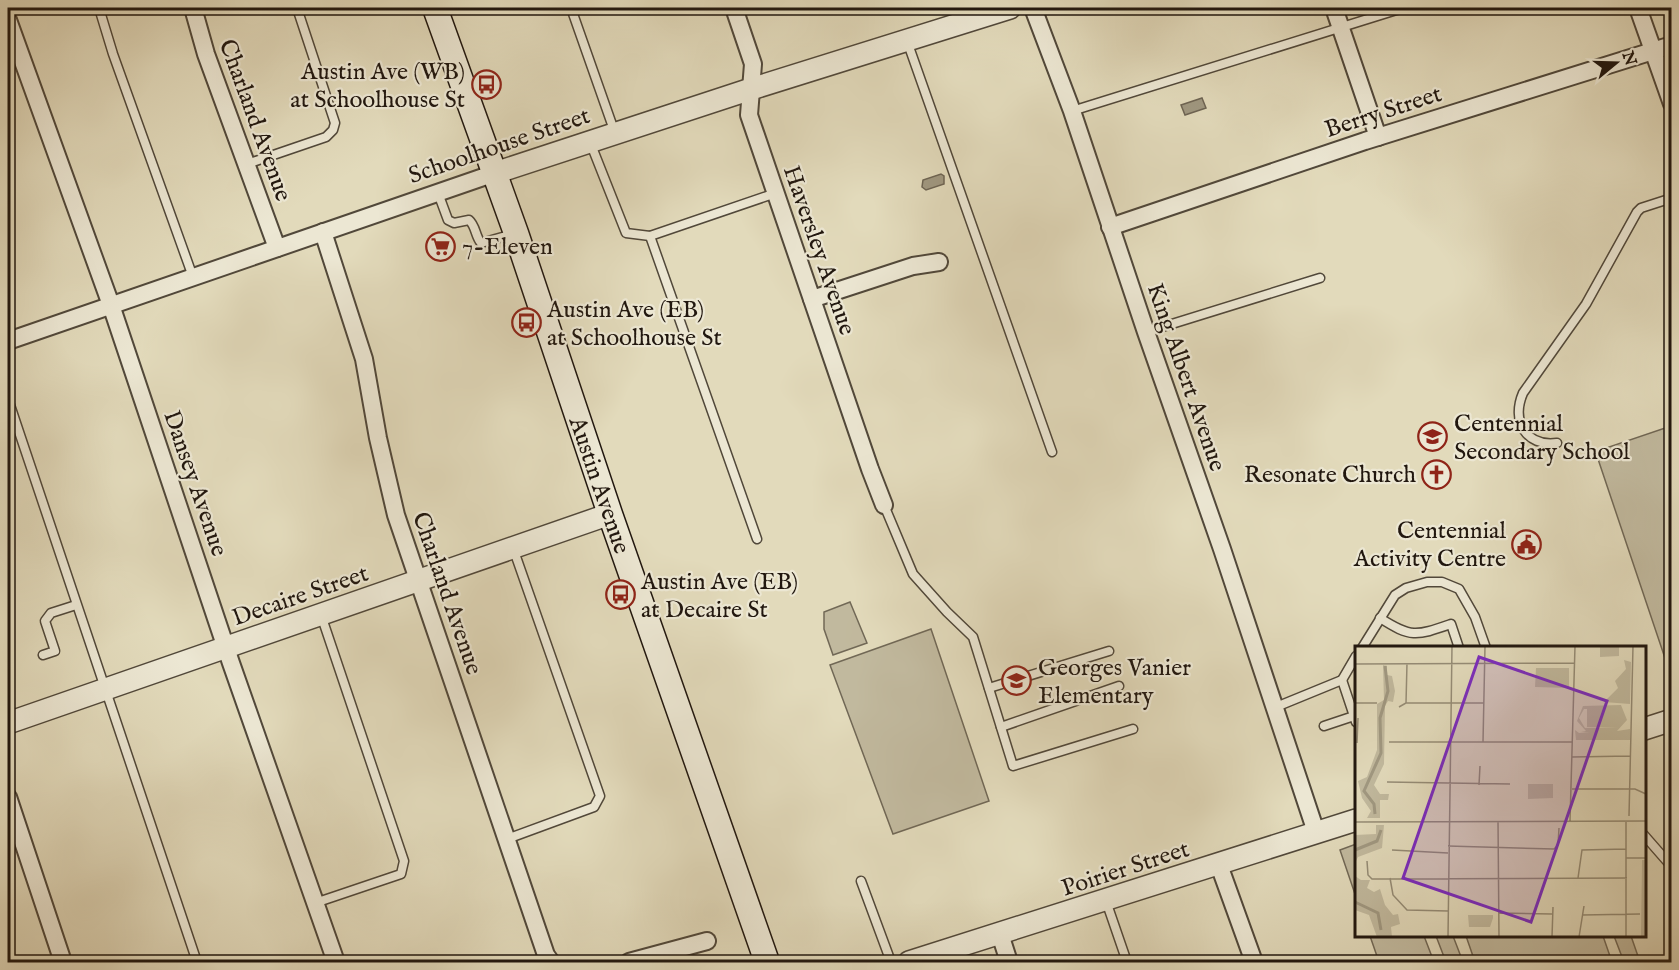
<svg xmlns="http://www.w3.org/2000/svg" width="1679" height="970" viewBox="0 0 1679 970" font-family="'IM FELL English',serif">
	<style>
		.green { fill: #c1b99e; stroke: #716856; stroke-width: 1.5 }
		.water { fill: #a09881; stroke: #6d6453; stroke-width: 1.5 }
		.lines { fill: none; stroke-linecap: round; stroke-linejoin: round }
		.service-casing { stroke: #51483a; stroke-width: 11 }
		.minor-casing { stroke: #51483a; stroke-width: 20 }
		.tertiary-casing { stroke: #51483a; stroke-width: 24 }
		.secondary-casing { stroke: #21170f; stroke-width: 27 }
		.service { stroke: #ece7d3; stroke-width: 8 }
		.minor { stroke: #ece7d3; stroke-width: 16 }
		.tertiary { stroke: #ece7d3; stroke-width: 21 }
		.secondary { stroke: #ece7d3; stroke-width: 24 }
		.labels { text-anchor: middle; stroke-width: 4.5; stroke-linejoin: round; paint-order: stroke }
		.poi-label { font-size: 24px; fill: #21170f; stroke: #ece7d3; text-anchor: start }
		.street-label { font-size: 24px; fill: #21170f; stroke: #ece7d3 }
		.inset-river { fill: none; stroke: #a09881; stroke-width: 3 }
		.inset-road { fill: none; stroke: #958c76; stroke-width: 1.5 }
		.view { fill: #7b2cbf; fill-opacity: 0.15; stroke: #7b2cbf; stroke-width: 3 }
		.inset-edge { fill: none; stroke: #21170f; stroke-width: 3 }
	</style>
	<rect width="100%" height="100%" fill="#e2dabb"/>
	<filter id="stains"><feTurbulence type="fractalNoise" baseFrequency=".00333" numOctaves="4"/><feColorMatrix values="0 0 0 0 .2 0 0 0 0 .09 0 0 0 0 .02 0 0 0 .5 -.17"/></filter>
	<radialGradient id="worn" r=".72"><stop offset=".6" stop-color="#630" stop-opacity="0"/><stop offset="1" stop-color="#630" stop-opacity=".3"/></radialGradient>
	<g class="green">
		<path d="M 1671,426 L 1672,426 L 1671,676 L 1598,459 L 1603,449 Z"/>
		<path d="M 850,602 L 867,643 L 833,655 L 824,629 L 824,612 Z"/>
		<path d="M 931,629 L 989,801 L 893,834 L 830,665 Z"/>
		<path d="M 1356,844 L 1356,897 L 1340,850 Z"/>
		<path d="M 1370,936 L 1424,936 L 1434,962 L 1379,962 Z"/>
		<path d="M 1436,936 L 1453,936 L 1463,962 L 1446,962 Z"/>
		<path d="M 1466,936 L 1603,936 L 1612,962 L 1475,962 Z"/>
		<path d="M 1614,936 L 1631,936 L 1640,962 L 1624,962 Z"/>
	</g>
	<g class="water">
		<path d="M 1202,98 L 1206,108 L 1185,115 L 1181,105 Z"/>
		<path d="M 941,174 L 944,176 L 944,184 L 926,190 L 922,187 L 923,180 Z"/>
	</g>
	<g class="lines">
		<defs>
			<g id="service">
				<path d="M 99,8 L 113,54 L 193,277"/>
				<path d="M 571,8 L 615,133"/>
				<path d="M 907,41 L 1052,452"/>
				<path d="M 1072,111 L 1403,8"/>
				<path d="M 590,142 L 626,233 L 650,236 L 776,193"/>
				<path d="M 247,164 L 326,137 L 333,130 L 335,123 L 297,8"/>
				<path d="M 438,193 L 448,220 L 454,223 L 469,220 C 476,226 475,236 481,243 L 513,234"/>
				<path d="M 650,236 L 757,539"/>
				<path d="M 1146,332 L 1320,278"/>
				<path d="M 8,399 L 197,962"/>
				<path d="M 1557,443 C 1526,447 1511,421 1523,393 L 1586,304 L 1637,212 L 1641,208 L 1672,198"/>
				<path d="M 884,505 L 913,574 L 947,612 L 973,637 L 1013,766 L 1133,729"/>
				<path d="M 1380,618 C 1411,638 1416,636 1451,624 L 1459,648"/>
				<path d="M 1362,648 L 1395,595 L 1406,588 L 1427,582 L 1442,582 L 1459,589 L 1475,617 L 1486,648"/>
				<path d="M 43,655 L 55,651 L 45,621 L 51,613 L 76,605"/>
				<path d="M 1342,680 L 1356,722"/>
				<path d="M 989,688 L 1109,651"/>
				<path d="M 1276,707 L 1342,680 L 1356,656"/>
				<path d="M 1324,726 L 1354,716"/>
				<path d="M 1001,727 L 1119,686"/>
				<path d="M 1644,835 L 1672,867"/>
				<path d="M 507,839 L 594,807 L 600,796 L 513,548"/>
				<path d="M 861,881 L 891,962"/>
				<path d="M 1106,901 L 1127,962"/>
				<path d="M 315,903 L 401,874 L 404,861 L 321,615"/>
			</g>
			<g id="minor">
				<path d="M 193,8 L 206,54 L 277,248"/>
				<path d="M 734,8 L 753,64 L 749,115 L 870,469 L 884,505"/>
				<path d="M 1033,8 L 1072,111 L 1146,332 L 1222,549 L 1316,832"/>
				<path d="M 1334,8 L 1378,137"/>
				<path d="M 1638,8 L 1672,104"/>
				<path d="M 8,20 L 111,305 L 231,663 L 336,962"/>
				<path d="M 1110,227 L 1365,141 L 1672,45"/>
				<path d="M 323,232 L 364,359 L 378,438 L 396,515 L 546,955 L 551,962"/>
				<path d="M 812,299 L 913,266 L 939,262"/>
				<path d="M 8,341 L 495,173"/>
				<path d="M 8,797 L 63,962"/>
				<path d="M 1219,865 L 1254,962"/>
				<path d="M 1000,934 L 1009,962"/>
				<path d="M 629,962 L 707,941"/>
			</g>
			<g id="tertiary">
				<path d="M 495,173 L 751,89 L 1010,8"/>
				<path d="M 8,723 L 610,514"/>
				<path d="M 1644,729 L 1672,720"/>
				<path d="M 909,962 L 1356,820"/>
			</g>
			<path id="secondary" d="M 435,8 L 516,233 L 610,514 L 767,962"/>
		</defs>
		<use href="#service" class="service-casing"/>
		<use href="#minor" class="minor-casing"/>
		<use href="#tertiary" class="tertiary-casing"/>
		<use href="#secondary" class="secondary-casing"/>
		<use href="#service" class="service"/>
		<use href="#minor" class="minor"/>
		<use href="#tertiary" class="tertiary"/>
		<use href="#secondary" class="secondary"/>
	</g>
	<defs>
		<symbol id="bus-ring" viewBox="-11 -11 22 22"><circle r="9.5" fill="#ece7d3" stroke="#8f2418" stroke-width="1.5"/><path d="M-5-6H5V4H4V6H2V4H-2V6H-4V4H-5ZM-3.5-4V0h7V-4ZM-3.5 1.2v1.5H-2V1.2ZM2 1.2v1.5H3.5V1.2Z" fill="#8f2418"/></symbol>
		<symbol id="supermarket-ring" viewBox="-11 -11 22 22"><circle r="9.5" fill="#ece7d3" stroke="#8f2418" stroke-width="1.5"/><path d="M-6-5.5h2.5l.6 2H6L4.5 2H-2.5L-4.4-4H-6ZM-1.5 3.2a1.3 1.3 0 1 0 .1 0ZM3 3.2a1.3 1.3 0 1 0 .1 0Z" fill="#8f2418"/></symbol>
		<symbol id="school-ring" viewBox="-11 -11 22 22"><circle r="9.5" fill="#ece7d3" stroke="#8f2418" stroke-width="1.5"/><path d="M0-5L7-2L0 1L-7-2ZM-4 1L0 2.5L4 1V4Q0 6-4 4Z" fill="#8f2418"/></symbol>
		<symbol id="church-ring" viewBox="-11 -11 22 22"><circle r="9.5" fill="#ece7d3" stroke="#8f2418" stroke-width="1.5"/><path d="M-1.2-6h2.4v3.5h3.3v2.4h-3.3V6h-2.4V-.1h-3.3v-2.4h3.3Z" fill="#8f2418"/></symbol>
		<symbol id="civic-ring" viewBox="-11 -11 22 22"><circle r="9.5" fill="#ece7d3" stroke="#8f2418" stroke-width="1.5"/><path d="M-.6-6.5H3V-4.5H.6V-3L4-1V1h2V6H-6V1h2V-1L-.6-3ZM-1.2 2.5V6h2.4V2.5Z" fill="#8f2418"/></symbol>
	</defs>
	<g fill-rule="evenodd">
		<use href="#bus-ring" x="470" y="68" width="33" height="33"/>
		<use href="#supermarket-ring" x="424" y="230" width="33" height="33"/>
		<use href="#bus-ring" x="510" y="306" width="33" height="33"/>
		<use href="#school-ring" x="1416" y="420" width="33" height="33"/>
		<use href="#church-ring" x="1420" y="458" width="33" height="33"/>
		<use href="#civic-ring" x="1510" y="528" width="33" height="33"/>
		<use href="#bus-ring" x="604" y="578" width="33" height="33"/>
		<use href="#school-ring" x="1000" y="664" width="33" height="33"/>
	</g>
	<g class="labels">
		<g class="poi-label">
			<text x="465" y="79" text-anchor="end">Austin Ave (WB)<tspan x="465" dy="28">at Schoolhouse St</tspan></text>
			<text x="462" y="254">7-Eleven</text>
			<text x="547" y="317">Austin Ave (EB)<tspan x="547" dy="28">at Schoolhouse St</tspan></text>
			<text x="1454" y="431">Centennial<tspan x="1454" dy="28">Secondary School</tspan></text>
			<text x="1416" y="482" text-anchor="end">Resonate Church</text>
			<text x="1506" y="538" text-anchor="end">Centennial<tspan x="1506" dy="28">Activity Centre</tspan></text>
			<text x="641" y="589">Austin Ave (EB)<tspan x="641" dy="28">at Decaire St</tspan></text>
			<text x="1038" y="675">Georges Vanier<tspan x="1038" dy="28">Elementary</tspan></text>
		</g>
		<g class="street-label">
			<text transform="translate(1383 111) rotate(-18)" y="8">Berry Street</text>
			<text transform="translate(256 120) rotate(70)" y="8">Charland Avenue</text>
			<text transform="translate(499 145) rotate(-19)" y="8">Schoolhouse Street</text>
			<text transform="translate(820 250) rotate(71)" y="8">Haversley Avenue</text>
			<text transform="translate(1187 377) rotate(71)" y="8">King Albert Avenue</text>
			<text transform="translate(196 483) rotate(71)" y="8">Dansey Avenue</text>
			<text transform="translate(600 485) rotate(71)" y="8">Austin Avenue</text>
			<text transform="translate(448 593) rotate(71)" y="8">Charland Avenue</text>
			<text transform="translate(300 595) rotate(-19)" y="8">Decaire Street</text>
			<text transform="translate(1125 868) rotate(-18)" y="8">Poirier Street</text>
		</g>
	</g>
	<g transform="translate(1355 646)">
		<rect width="291" height="291" fill="#e2dabb"/>
		<path d="M 245,0 L 264,0 L 264,10 L 245,11 ZM 269,14 L 276,16 L 275,58 L 249,56 L 263,42 L 260,35 L 271,23 ZM 28,19 L 32,20 L 32,29 L 37,30 L 40,45 L 38,56 L 33,55 L 30,60 L 29,118 L 19,139 L 25,148 L 34,148 L 33,154 L 25,154 L 25,172 L 12,172 L 16,165 L 7,152 L 3,135 L 12,131 L 22,104 L 22,58 L 29,54 ZM 214,22 L 214,42 L 180,41 L 181,22 ZM 266,59 L 272,74 L 262,85 L 275,83 L 275,94 L 221,94 L 220,84 L 224,87 L 235,86 L 226,86 L 231,85 L 222,75 L 228,60 ZM 229,63 L 263,63 L 232,63 L 232,81 L 263,82 L 230,82 L 224,72 ZM 173,138 L 198,138 L 198,152 L 173,153 ZM 21,179 L 29,179 L 27,202 L 3,211 L 0,217 L 0,189 L 21,188 ZM 287,214 L 291,214 L 291,291 L 286,291 ZM 0,230 L 6,234 L 15,234 L 12,242 L 19,246 L 25,243 L 30,259 L 38,269 L 43,268 L 45,278 L 36,281 L 37,291 L 22,291 L 14,269 L 0,264 ZM 113,269 L 138,269 L 138,272 L 135,281 L 114,281 Z" fill="#c1b99e" fill-rule="evenodd"/>
		<path class="inset-river" d="M 20,168 L 19,158 L 9,145 L 26,107 L 25,72 L 33,45 L 30,20M 0,204 L 22,195 L 26,184M 0,256 L 23,267 L 26,284"/>
		<path class="inset-road" d="M 0,18 L 219,17M 0,57 L 22,57M 51,57 L 129,57M 44,61 L 51,57 L 52,17M 34,96 L 217,96M 128,96 L 130,0M 2,97 L 3,72M 217,111 L 275,110M 32,136 L 155,138M 124,139 L 125,120M 217,143 L 280,143 L 291,148M 274,170 L 278,0M 143,175 L 144,291M 215,175 L 220,0M 271,175 L 271,291M 0,176 L 291,175M 93,200 L 199,203 L 203,199 L 204,182M 37,204 L 93,207M 271,212 L 291,212M 12,215 L 13,229 L 17,233 L 272,232M 35,232 L 38,249 L 52,264 L 93,265M 223,232 L 227,204 L 271,203M 144,267 L 197,268M 227,269 L 285,268M 93,291 L 97,0M 197,291 L 198,261M 224,291 L 229,260"/>
		<path class="view" d="M 124,11 L 252,55 L 176,276 L 48,232 Z"/>
		<rect width="291" height="291" class="inset-edge"/>
	</g>
	<rect width="1679" height="970" fill="none" stroke="#e2dabb" stroke-width="30"/>
	<rect x="9" y="9" width="1661" height="952" fill="none" stroke="#21170f" stroke-width="3"/>
	<rect x="15" y="15" width="1649" height="940" fill="none" stroke="#21170f" stroke-width="1.5"/>
	<g transform="translate(1616 63) rotate(71)" stroke="#ece7d3" stroke-width="4.5" paint-order="stroke">
	<path d="M0-4.5L10 22L0 15L-10 22Z" fill="#21170f"/>
	<text y="-9" font-size="16" font-weight="bold" text-anchor="middle" fill="#21170f">N</text>
	</g>
	<rect width="100%" height="100%" filter="url(#stains)"/>
	<rect width="100%" height="100%" fill="url(#worn)"/>
</svg>
